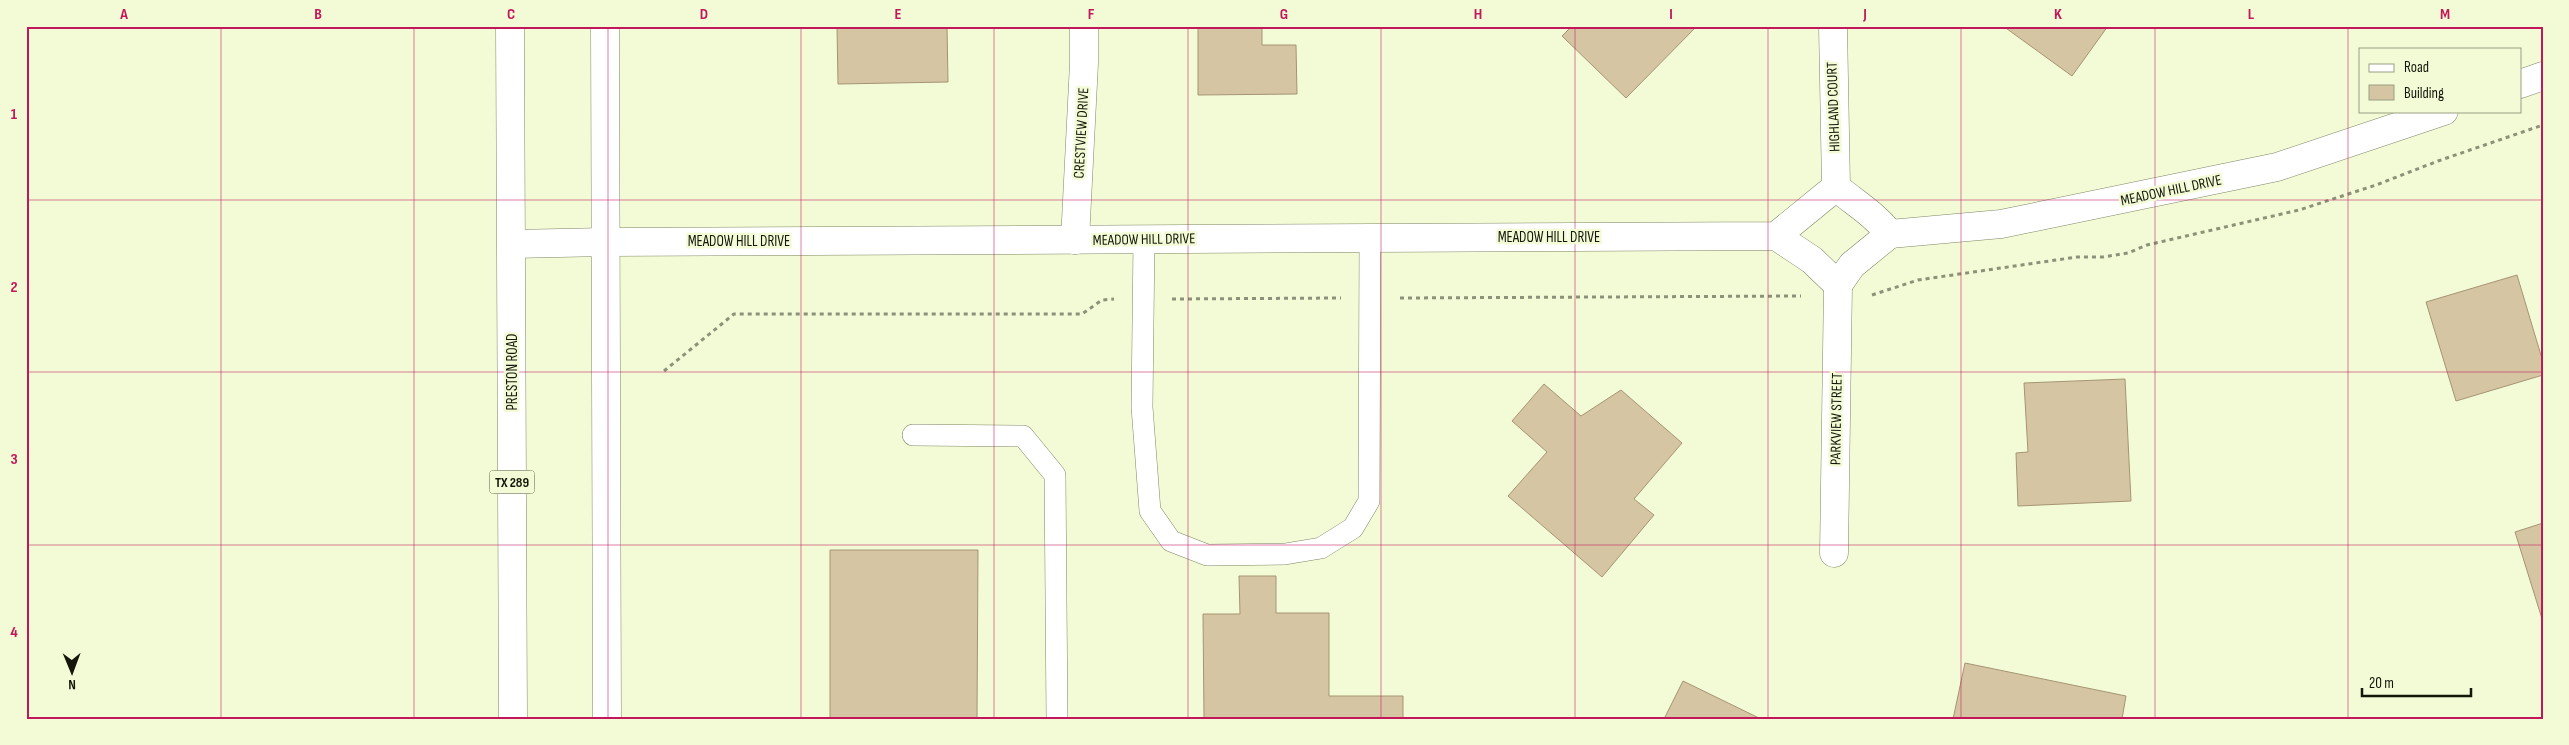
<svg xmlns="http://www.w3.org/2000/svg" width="2569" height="745" viewBox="0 0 2569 745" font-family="'Sofia Sans Condensed',sans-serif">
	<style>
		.building { fill: #d6c5a3; stroke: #a59473 }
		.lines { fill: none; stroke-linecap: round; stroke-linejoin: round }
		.service-casing { stroke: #7f8765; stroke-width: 22 }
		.minor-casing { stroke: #7f8765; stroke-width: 29 }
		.tertiary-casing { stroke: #7f8765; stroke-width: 29 }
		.primary-casing { stroke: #7f8765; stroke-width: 29 }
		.path { stroke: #8c9278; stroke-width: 3; stroke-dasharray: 4 4; stroke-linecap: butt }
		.service { stroke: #fff; stroke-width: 21 }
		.minor { stroke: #fff; stroke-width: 28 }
		.tertiary { stroke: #fff; stroke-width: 28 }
		.primary { stroke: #fff; stroke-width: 28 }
		.grid { fill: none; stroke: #c2185b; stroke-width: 1; stroke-opacity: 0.55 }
		.labels { text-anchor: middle; stroke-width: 5; stroke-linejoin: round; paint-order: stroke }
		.shield { fill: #f2fbd6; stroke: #565b46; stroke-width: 1 }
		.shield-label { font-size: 14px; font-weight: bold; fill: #131609 }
		.street-label { font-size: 15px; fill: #131609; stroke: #f2fbd6 }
		.neatline { fill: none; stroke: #c2185b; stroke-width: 2 }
		.grid-label { font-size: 16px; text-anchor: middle; font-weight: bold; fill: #c2185b }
	</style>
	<rect width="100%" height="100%" fill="#f2fbd6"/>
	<g class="building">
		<path d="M 837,26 L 947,26 L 948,82 L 838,84 Z"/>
		<path d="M 1198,26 L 1262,26 L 1262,45 L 1296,45 L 1297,94 L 1198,95 Z"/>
		<path d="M 1572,26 L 1697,26 L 1626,98 L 1562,36 Z"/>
		<path d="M 2003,26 L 2108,26 L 2072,76 Z"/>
		<path d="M 2517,275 L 2543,362 L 2543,375 L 2456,401 L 2426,302 Z"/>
		<path d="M 2125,379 L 2131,501 L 2018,506 L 2016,453 L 2028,452 L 2024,383 Z"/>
		<path d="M 1544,384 L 1581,416 L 1621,390 L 1682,443 L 1634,499 L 1654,515 L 1602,577 L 1508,496 L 1547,452 L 1512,421 Z"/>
		<path d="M 2543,523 L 2543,622 L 2515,532 Z"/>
		<path d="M 830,550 L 978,550 L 977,719 L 830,719 Z"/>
		<path d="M 1239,576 L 1276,576 L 1276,613 L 1329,613 L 1329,696 L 1403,696 L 1403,719 L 1204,719 L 1203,614 L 1240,614 Z"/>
		<path d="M 1965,663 L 2126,696 L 2122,719 L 1953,719 Z"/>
		<path d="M 1683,681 L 1761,719 L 1664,719 Z"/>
	</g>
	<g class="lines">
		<defs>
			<g id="service">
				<path d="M 1144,239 L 1142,407 L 1150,511 L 1171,541 L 1207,555 L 1285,554 L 1321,548 L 1353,528 L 1369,501 L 1370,237"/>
				<path d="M 913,435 L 1023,436 L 1055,475 L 1057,719"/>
			</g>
			<g id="minor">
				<path d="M 1833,26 L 1836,187"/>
				<path d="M 1075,240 L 1084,63 L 1084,26"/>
				<path d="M 1834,553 L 1838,285"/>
			</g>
			<g id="tertiary">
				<path d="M 2520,84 L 2543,76"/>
				<path d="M 1890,234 L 2001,224 L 2277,167 L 2444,111"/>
				<path d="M 512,244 L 606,242 L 1776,236 L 1812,260 L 1838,285 L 1852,265 L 1890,234 C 1873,213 1856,204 1836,187 L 1776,236"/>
			</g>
			<g id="primary">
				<path d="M 510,26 L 513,719"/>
				<path d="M 605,26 L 607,719"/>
			</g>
		</defs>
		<use href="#service" class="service-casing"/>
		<use href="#minor" class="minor-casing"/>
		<use href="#tertiary" class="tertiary-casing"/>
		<use href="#primary" class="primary-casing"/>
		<g class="path">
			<path d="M 1872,295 L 1918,280 L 2077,257 L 2103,257 L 2128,253 L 2147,245 L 2299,210 L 2376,185 L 2438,161 L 2543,125"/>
			<path d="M 1400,298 L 1801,296"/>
			<path d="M 1172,299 L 1341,298"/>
			<path d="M 664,371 L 734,314 L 1082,314 L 1102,300 L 1114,299"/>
		</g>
		<use href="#service" class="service"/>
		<use href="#minor" class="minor"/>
		<use href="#tertiary" class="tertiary"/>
		<use href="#primary" class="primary"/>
	</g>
	<path class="grid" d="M 221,26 L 221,719M 414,26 L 414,719M 608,26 L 608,719M 801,26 L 801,719M 994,26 L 994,719M 1188,26 L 1188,719M 1381,26 L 1381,719M 1575,26 L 1575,719M 1768,26 L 1768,719M 1961,26 L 1961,719M 2155,26 L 2155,719M 2348,26 L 2348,719M 26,200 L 2543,200M 26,372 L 2543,372M 26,545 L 2543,545"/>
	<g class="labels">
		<rect class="shield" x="489.5" y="470.5" width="45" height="23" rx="4"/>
		<g class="shield-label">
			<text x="512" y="487">TX 289</text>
		</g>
		<g class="street-label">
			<text transform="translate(1833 107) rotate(-92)" y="5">HIGHLAND COURT</text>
			<text transform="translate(1081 133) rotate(-87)" y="5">CRESTVIEW DRIVE</text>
			<text transform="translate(2171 190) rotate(-12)" y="5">MEADOW HILL DRIVE</text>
			<text x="1549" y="242">MEADOW HILL DRIVE</text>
			<text transform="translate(1144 239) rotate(-1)" y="5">MEADOW HILL DRIVE</text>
			<text x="739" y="246">MEADOW HILL DRIVE</text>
			<text transform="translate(512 372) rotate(-90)" y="5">PRESTON ROAD</text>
			<text transform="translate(1836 419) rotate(-89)" y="5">PARKVIEW STREET</text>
		</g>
	</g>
	<rect width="2569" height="745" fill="none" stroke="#f2fbd6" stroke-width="55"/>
	<rect x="2359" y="48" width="162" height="65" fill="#f2fbd6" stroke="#999f84"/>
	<rect x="2369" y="64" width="25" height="8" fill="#ffffff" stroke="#999f84"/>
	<text x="2404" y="72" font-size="15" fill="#131609">Road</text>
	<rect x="2369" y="85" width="25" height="15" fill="#d6c5a3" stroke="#999f84"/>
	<text x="2404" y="98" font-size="15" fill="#131609">Building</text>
	<g transform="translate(72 672) rotate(179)" stroke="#f2fbd6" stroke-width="4" paint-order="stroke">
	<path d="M0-4L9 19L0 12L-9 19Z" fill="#131609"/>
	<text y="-8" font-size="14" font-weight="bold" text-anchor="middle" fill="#131609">N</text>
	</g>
	<path d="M2362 688v8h109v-8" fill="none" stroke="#131609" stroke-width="2.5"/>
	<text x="2369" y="688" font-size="15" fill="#131609" stroke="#f2fbd6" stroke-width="4" paint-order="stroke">20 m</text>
	<rect x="28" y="28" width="2514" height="690" class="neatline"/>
	<g class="grid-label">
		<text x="124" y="19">A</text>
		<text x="318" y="19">B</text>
		<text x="511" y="19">C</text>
		<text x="704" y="19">D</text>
		<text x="898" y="19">E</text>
		<text x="1091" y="19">F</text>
		<text x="1284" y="19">G</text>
		<text x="1478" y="19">H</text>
		<text x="1671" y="19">I</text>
		<text x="1865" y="19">J</text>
		<text x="2058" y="19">K</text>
		<text x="2251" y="19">L</text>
		<text x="2445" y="19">M</text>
		<text x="14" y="119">1</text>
		<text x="14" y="292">2</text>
		<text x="14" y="464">3</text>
		<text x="14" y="637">4</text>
	</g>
</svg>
